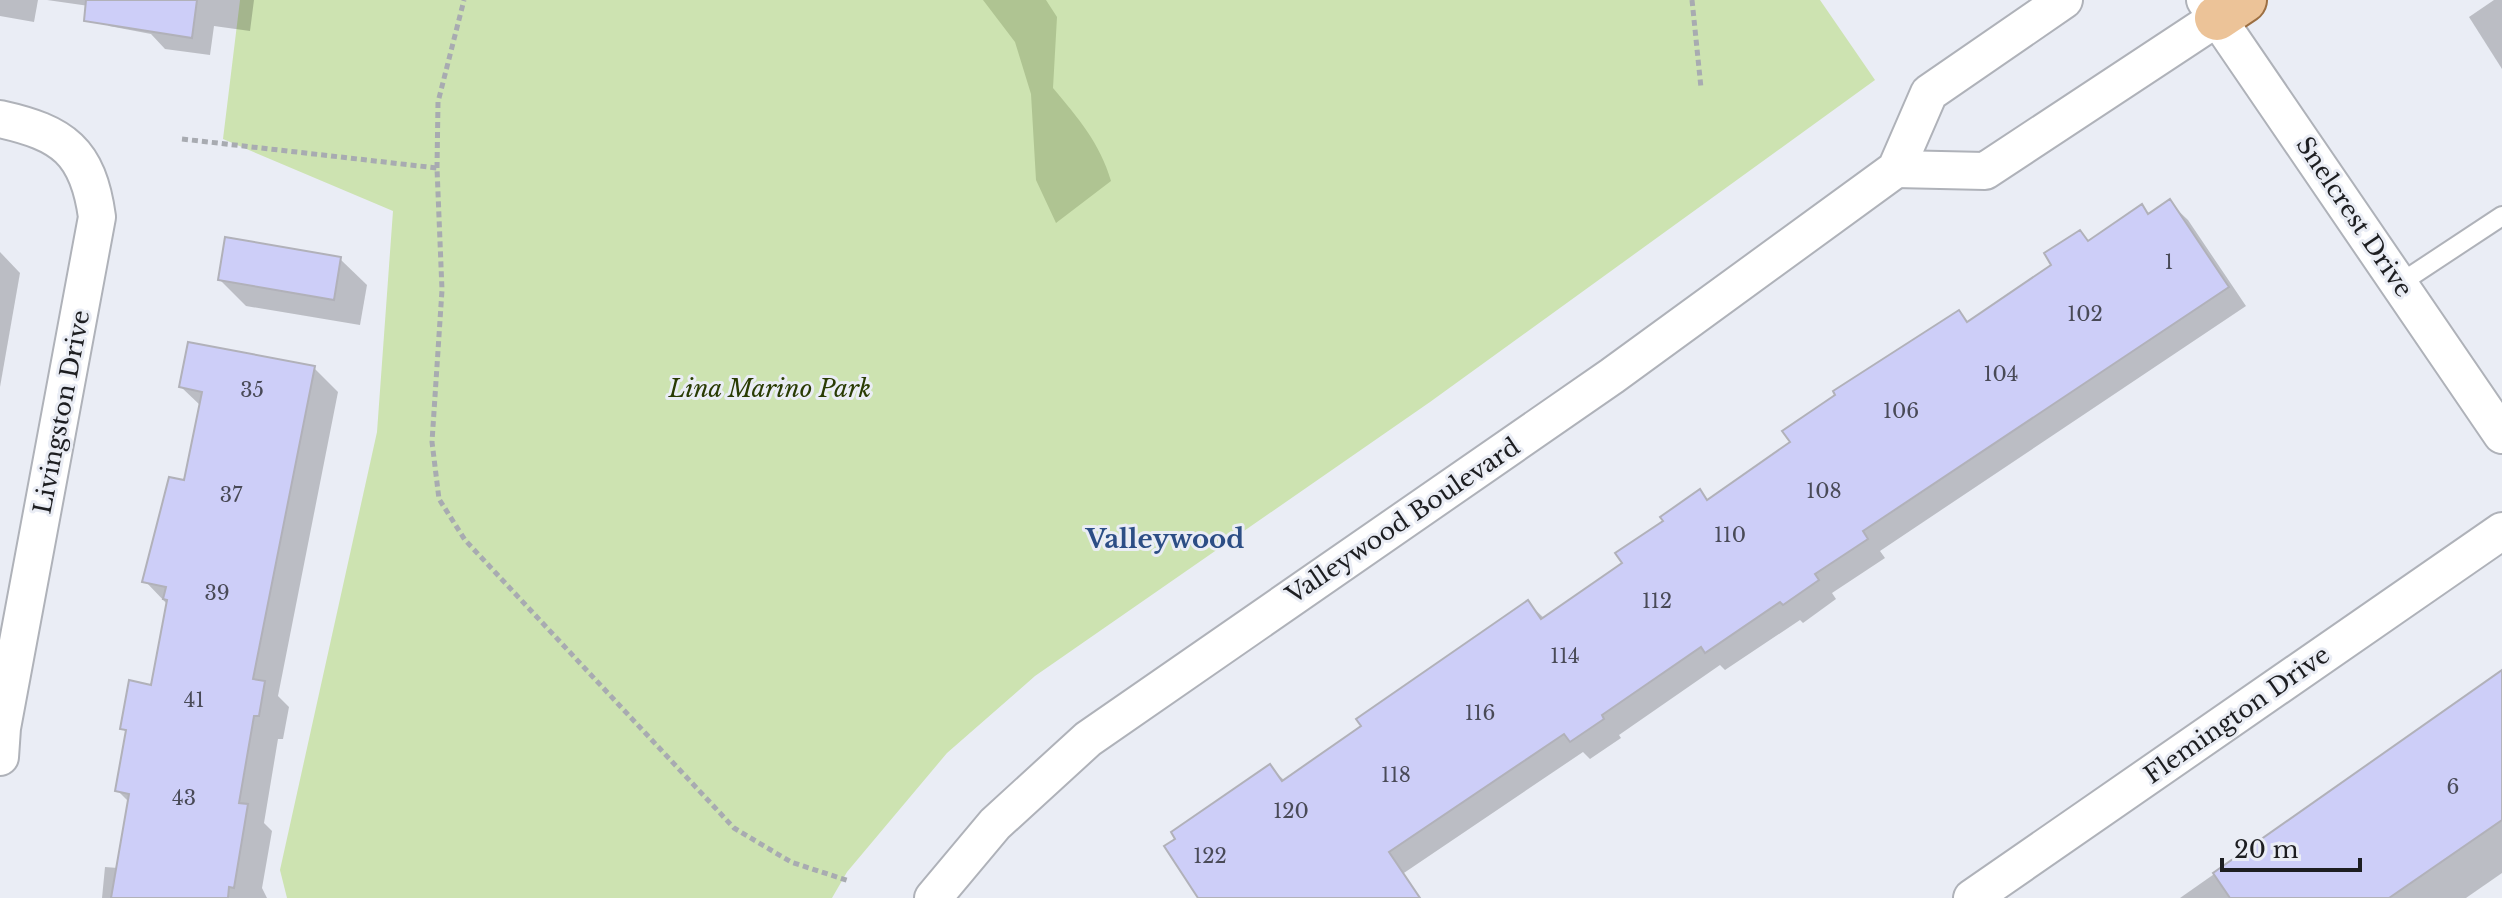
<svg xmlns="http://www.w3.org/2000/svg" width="2502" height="898" viewBox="0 0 2502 898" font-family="'Libre Baskerville',serif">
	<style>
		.green { fill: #cde3b1 }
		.forest { fill: #afc492 }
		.shadow { fill: #0003 }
		.building { fill: #cdcef8; stroke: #b1b1b9; stroke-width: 2 }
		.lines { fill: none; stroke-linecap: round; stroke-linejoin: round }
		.lane-casing { stroke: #afb2b9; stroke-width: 22 }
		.street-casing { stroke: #afb2b9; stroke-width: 40 }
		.primary-casing { stroke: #9c6f42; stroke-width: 48 }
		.path { stroke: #a8abb1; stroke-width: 5; stroke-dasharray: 6 4; stroke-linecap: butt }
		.lane { stroke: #fff; stroke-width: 18 }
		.street { stroke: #fff; stroke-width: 36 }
		.primary { stroke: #ecc398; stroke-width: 44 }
		.labels { text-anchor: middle; stroke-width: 6; stroke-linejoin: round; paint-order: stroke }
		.number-label { font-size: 20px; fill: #494a57 }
		.street-label { font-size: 24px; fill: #1d1e21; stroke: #eaedf5 }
		.park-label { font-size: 24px; font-style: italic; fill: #293b03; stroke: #eaedf5 }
		.neighbourhood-label { font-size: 26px; font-weight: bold; fill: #2c4e85; stroke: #eaedf5 }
	</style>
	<rect width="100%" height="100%" fill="#eaedf5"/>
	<path class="green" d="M 240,0 L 1820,0 L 1875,80 L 1430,402 L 1035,676 L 947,753 L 847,872 L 832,898 L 287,898 L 280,870 L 377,432 L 393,211 L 223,139 Z"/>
	<path class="forest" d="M 983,0 L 1046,0 L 1057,17 L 1053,88 C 1078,118 1100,143 1111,181 L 1056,223 L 1036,180 L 1031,94 L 1015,42 Z"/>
	<g class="shadow">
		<path d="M 0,0 L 38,0 L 34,22 L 0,16 Z"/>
		<path d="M 47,0 L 254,0 L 250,31 L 214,26 L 210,55 L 165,49 L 151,34 L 109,26 L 89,6 Z"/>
		<path d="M 2494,0 L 2502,0 L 2502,69 L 2469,17 Z"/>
		<path d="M 2169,202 L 2188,220 L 2246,306 L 1880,551 L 1885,558 L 1832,593 L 1836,599 L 1803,623 L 1800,620 L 1725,670 L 1720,665 L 1619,735 L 1621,738 L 1590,759 L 1583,752 L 1395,879 L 1352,898 L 1200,898 L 1270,767 L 1285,781 L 1528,603 L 1545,619 L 1624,564 L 1699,492 L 1709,501 L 1792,442 L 1959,313 L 1969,323 L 2054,265 L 2080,232 L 2090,242 L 2142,207 L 2150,215 Z"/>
		<path d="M 0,252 L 20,273 L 0,387 Z"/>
		<path d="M 340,259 L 367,285 L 360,325 L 246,306 L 220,280 Z"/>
		<path d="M 314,368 L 338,392 L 278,696 L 289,707 L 283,739 L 278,739 L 264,823 L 272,831 L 262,888 L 267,898 L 102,898 L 105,867 L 118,868 L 129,802 L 117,790 L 127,733 L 122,728 L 153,687 L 168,605 L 145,581 L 186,482 L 201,406 L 181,387 Z"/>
		<path d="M 2495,677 L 2502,684 L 2502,873 L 2466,898 L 2180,898 Z"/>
	</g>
	<g class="building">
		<path d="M 86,0 L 197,0 L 192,38 L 84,21 Z"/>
		<path d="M 2170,199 L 2229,287 L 1863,531 L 1868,539 L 1815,574 L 1819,580 L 1783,605 L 1780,602 L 1705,653 L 1701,647 L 1602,715 L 1604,719 L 1570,742 L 1564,734 L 1389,852 L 1420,898 L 1198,898 L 1164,846 L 1175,839 L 1171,832 L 1270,764 L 1282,781 L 1361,726 L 1356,719 L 1528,600 L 1541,619 L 1622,563 L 1615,553 L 1663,521 L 1660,517 L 1700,489 L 1707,500 L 1790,442 L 1782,431 L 1835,395 L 1833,391 L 1959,310 L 1967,322 L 2051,265 L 2044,253 L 2080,230 L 2088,241 L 2142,204 L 2148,214 Z"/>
		<path d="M 225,237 L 341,257 L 334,300 L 218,280 Z"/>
		<path d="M 188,342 L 315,366 L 253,679 L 265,681 L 259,716 L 254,716 L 239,803 L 248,804 L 234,888 L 229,887 L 228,898 L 111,898 L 129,794 L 115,791 L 126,730 L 120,729 L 129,680 L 151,685 L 167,600 L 163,599 L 166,587 L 142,582 L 169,477 L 184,480 L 202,392 L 179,387 Z"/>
		<path d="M 2502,670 L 2502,820 L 2389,898 L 2230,898 L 2213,873 Z"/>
	</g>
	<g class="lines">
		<defs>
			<path id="lane" d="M 2399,284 L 2502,216"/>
			<g id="street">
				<path d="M 2205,0 L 2502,435"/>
				<path d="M 0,119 C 63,133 88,151 97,217 L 2,728 L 0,757"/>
				<path d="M 1896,169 L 1985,171 L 2217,18"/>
				<path d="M 933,898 L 995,824 L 1088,739 L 1612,376 L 1896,169 L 1929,93 L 2064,0"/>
				<path d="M 1972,898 L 2502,531"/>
			</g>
			<path id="primary" d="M 2217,18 L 2244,0"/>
		</defs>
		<use href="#lane" class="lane-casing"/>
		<use href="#street" class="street-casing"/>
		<use href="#primary" class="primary-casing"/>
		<g class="path">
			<path d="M 1692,0 L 1701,88"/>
			<path d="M 182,139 L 437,168 L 442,290 L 432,442 L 439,499 L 465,540 L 734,828 L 791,862 L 849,881"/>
			<path d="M 437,168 L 438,102 L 464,0"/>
		</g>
		<use href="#lane" class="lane"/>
		<use href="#street" class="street"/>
		<use href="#primary" class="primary"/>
	</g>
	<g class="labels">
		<g class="number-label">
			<text x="2169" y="269">1</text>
			<text x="2085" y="321">102</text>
			<text x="2001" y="381">104</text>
			<text x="252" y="397">35</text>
			<text x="1901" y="418">106</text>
			<text x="1824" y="498">108</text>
			<text x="231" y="502">37</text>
			<text x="1730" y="542">110</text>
			<text x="217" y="600">39</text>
			<text x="1657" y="608">112</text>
			<text x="1565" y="663">114</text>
			<text x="194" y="707">41</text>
			<text x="1480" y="720">116</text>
			<text x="1396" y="782">118</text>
			<text x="2453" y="794">6</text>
			<text x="184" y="805">43</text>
			<text x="1291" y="818">120</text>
			<text x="1210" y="863">122</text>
		</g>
		<g class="street-label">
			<text transform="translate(2354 217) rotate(56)" y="8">Snelcrest Drive</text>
			<text transform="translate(62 412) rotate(-79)" y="8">Livingston Drive</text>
			<text transform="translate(1403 521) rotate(-34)" y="8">Valleywood Boulevard</text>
			<text transform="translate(2237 715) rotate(-35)" y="8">Flemington Drive</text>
		</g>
		<g class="park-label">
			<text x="770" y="397">Lina Marino Park</text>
		</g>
		<g class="neighbourhood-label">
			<text x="1165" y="548">Valleywood</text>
		</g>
	</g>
	<path d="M2222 858v12h138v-12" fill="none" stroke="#1d1e21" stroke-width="4"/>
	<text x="2234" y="858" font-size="24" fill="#1d1e21" stroke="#eaedf5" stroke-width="6" paint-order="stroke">20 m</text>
</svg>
